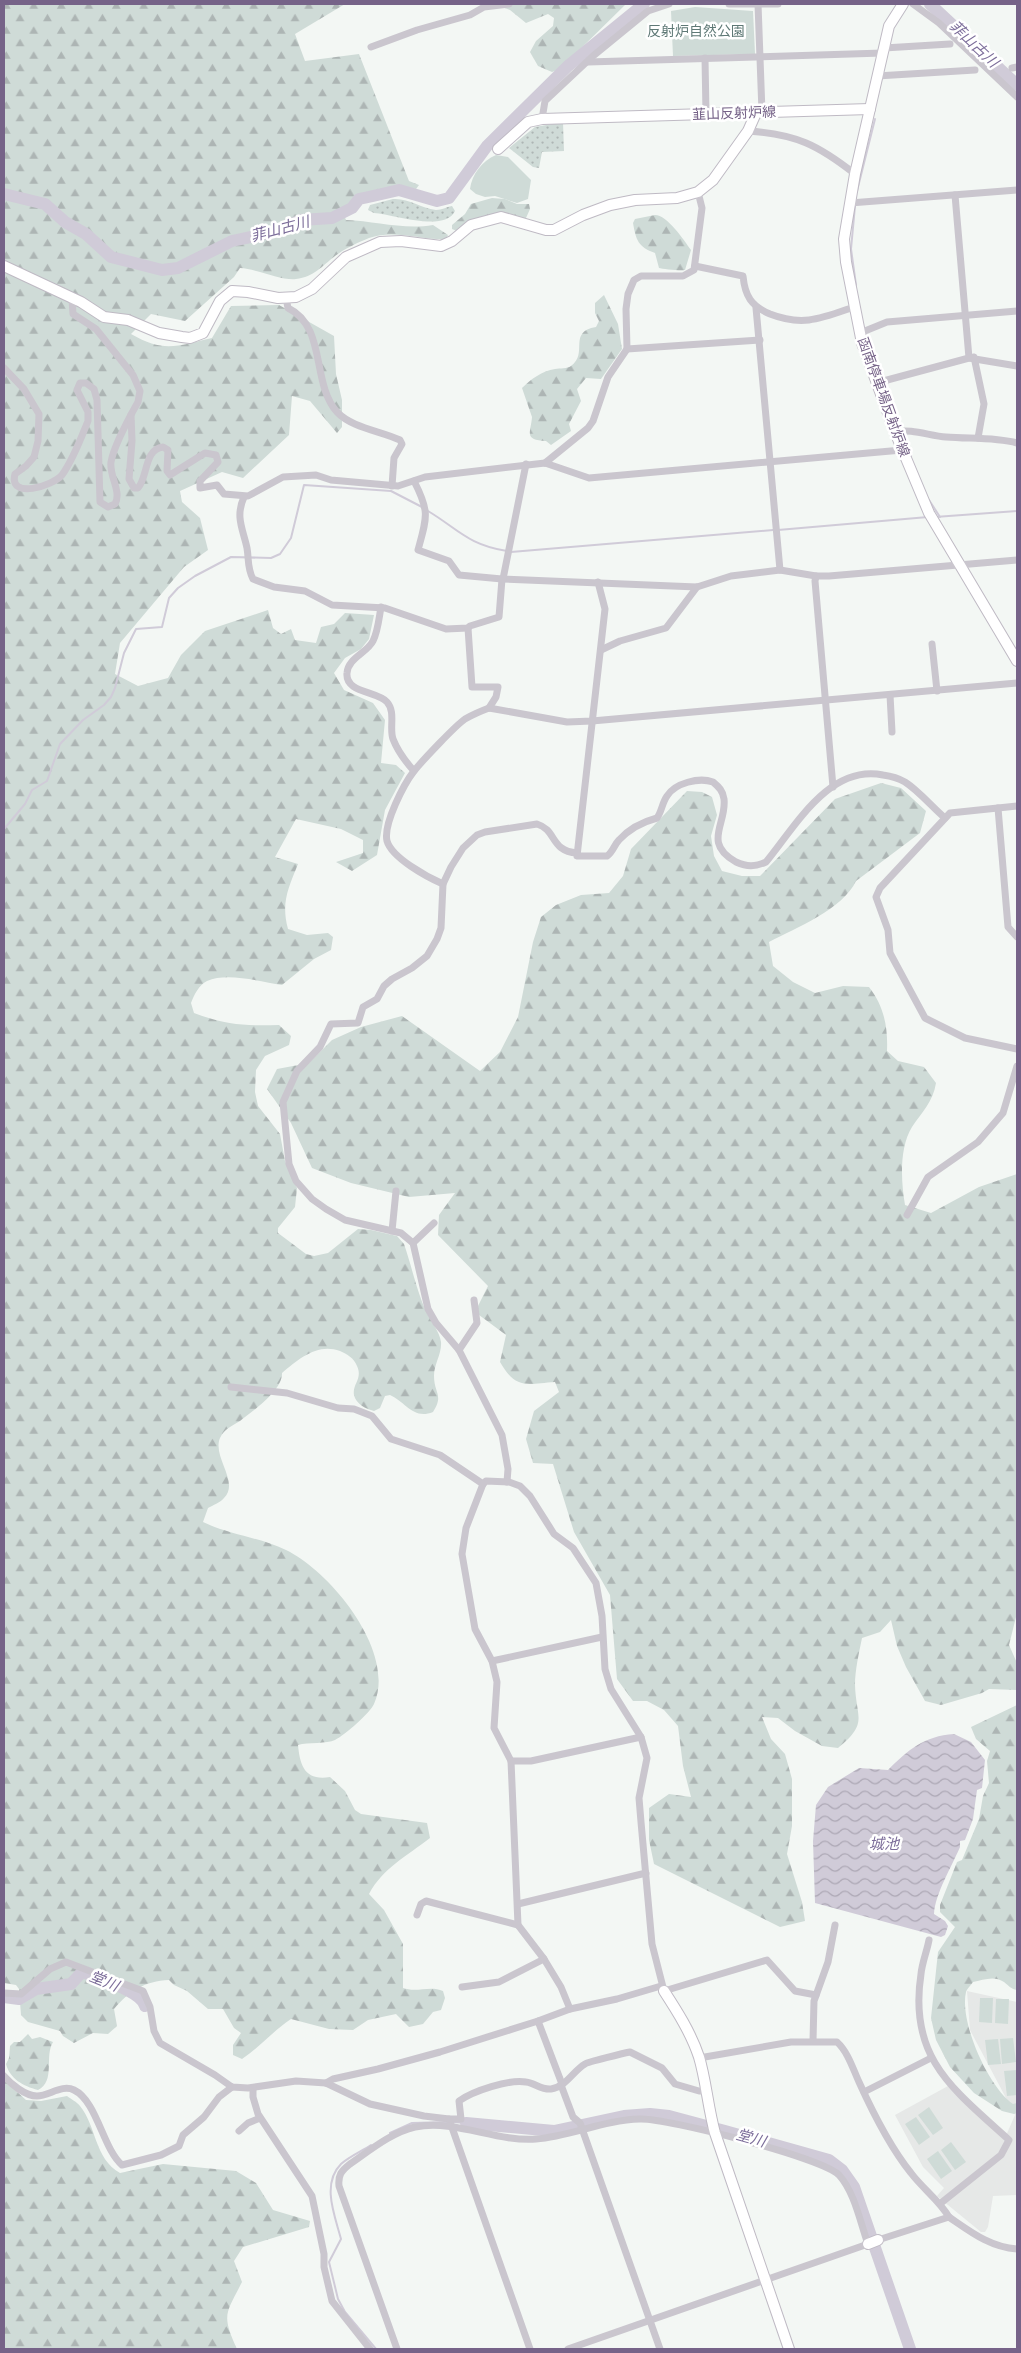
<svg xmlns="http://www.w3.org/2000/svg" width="1021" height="2353" viewBox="0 0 1021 2353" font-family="'Nunito Sans','Noto Sans JP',sans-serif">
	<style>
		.built { fill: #e6e8e7 }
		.grass { fill: url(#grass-dots) }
		.forest { fill: url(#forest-firs) }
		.green { fill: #cfdbd7 }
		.water { fill: url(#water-waves) }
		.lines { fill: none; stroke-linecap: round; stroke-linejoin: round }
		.stream { stroke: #d0cbd8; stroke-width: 2 }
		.river { stroke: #d0cbd8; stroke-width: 12 }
		.secondary-casing { stroke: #bfbac4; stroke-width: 12 }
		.street { stroke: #cac6ce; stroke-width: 7 }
		.secondary { stroke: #fff; stroke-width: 10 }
		.labels { text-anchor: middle; stroke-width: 5; stroke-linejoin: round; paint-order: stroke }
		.park-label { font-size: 14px; fill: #5f7976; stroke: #fff }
		.street-label { font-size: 14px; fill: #766388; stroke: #fff }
		.water-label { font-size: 15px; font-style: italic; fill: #7c6d9a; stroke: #fff }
	</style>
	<defs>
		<pattern id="grass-dots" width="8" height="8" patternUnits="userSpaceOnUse" patternTransform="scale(1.25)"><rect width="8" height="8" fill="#cfdbd7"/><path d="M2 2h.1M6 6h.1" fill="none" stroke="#adb5b4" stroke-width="1.8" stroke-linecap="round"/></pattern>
		<pattern id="forest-firs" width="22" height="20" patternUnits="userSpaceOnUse" patternTransform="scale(1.25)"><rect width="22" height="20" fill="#cfdbd7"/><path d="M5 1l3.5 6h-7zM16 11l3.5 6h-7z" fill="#adb5b4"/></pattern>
		<pattern id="water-waves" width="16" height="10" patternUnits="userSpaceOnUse" patternTransform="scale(1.25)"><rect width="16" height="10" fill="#d0cbd8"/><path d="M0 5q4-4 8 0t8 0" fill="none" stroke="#ada8b5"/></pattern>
	</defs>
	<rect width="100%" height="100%" fill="#f3f7f4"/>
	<path class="built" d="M 967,1991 L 1017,2002 L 1017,2195 L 993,2196 L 988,2227 L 985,2232 L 981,2232 L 937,2196 L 944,2188 L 923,2167 L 895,2115 L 948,2086 L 1005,2138 L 1015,2115 L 970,2030 Z"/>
	<g class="grass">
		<path d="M 563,122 L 564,151 L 542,152 L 539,168 L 533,167 L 509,148 L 535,127 Z"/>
		<path d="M 393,199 C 409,198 420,208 436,210 C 442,210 446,207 452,206 L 455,211 C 445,233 392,214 374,213 L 368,210 L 370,205 Z"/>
	</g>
	<g class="forest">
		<path d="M 4,4 L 345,4 L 295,34 L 305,61 L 359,54 L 409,181 L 419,185 L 416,189 L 396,187 L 358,196 L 342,210 L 346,220 C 375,221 404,230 433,225 L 448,235 L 446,239 C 421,240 394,229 369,238 C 359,242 344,249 335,256 C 322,266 314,277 296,279 C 283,281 257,269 240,268 L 234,277 L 185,321 L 151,314 L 131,334 C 164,353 177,346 212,338 L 231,306 L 279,305 L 334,336 L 336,374 L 342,400 L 342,427 L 337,433 L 310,401 L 292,396 L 289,435 L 243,478 L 222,472 L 180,491 L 182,502 L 200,518 L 208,550 L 184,567 L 120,643 L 115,674 L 138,686 L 168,678 L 181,655 L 205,631 L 268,610 L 273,628 L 281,634 L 291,629 L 295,640 L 316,643 L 321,627 L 334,624 L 345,613 L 374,615 L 369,639 L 361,649 L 345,658 L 334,673 L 344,690 L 373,703 L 385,720 L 381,763 L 396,765 L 405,773 L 385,810 L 377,855 L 352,871 L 336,862 L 363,853 L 363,840 L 341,829 L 296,819 L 275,857 L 298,864 C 288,889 281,903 288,929 L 307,935 L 328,933 L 333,937 L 331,950 L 314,959 L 282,985 C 260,982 228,972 207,981 C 199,985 194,995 191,1003 L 194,1013 C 226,1025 245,1026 279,1025 L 291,1036 L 289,1045 L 265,1056 L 256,1070 L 255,1092 L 258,1106 L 280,1134 L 285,1161 L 297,1188 L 295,1207 L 278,1228 L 278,1233 L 306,1254 L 314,1256 L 328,1253 L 358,1229 L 371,1230 L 397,1236 L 404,1244 C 411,1264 417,1292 426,1311 C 430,1320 440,1332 441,1342 C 442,1354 434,1364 434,1376 C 434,1393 444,1395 433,1412 C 413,1420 406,1402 390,1395 L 385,1396 L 380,1408 L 374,1411 C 366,1409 356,1404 354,1395 C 352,1384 363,1379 357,1366 C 354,1358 347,1354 340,1351 C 317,1343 299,1359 282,1373 C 283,1390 253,1411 240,1421 C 232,1426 224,1429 220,1438 C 212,1457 240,1482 224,1498 C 220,1503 213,1505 208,1508 L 203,1522 C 230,1535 259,1537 286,1550 C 330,1571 397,1652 374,1704 C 370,1713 345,1735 335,1740 C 327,1744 308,1742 298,1745 C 300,1766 305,1781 330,1777 L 345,1791 L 355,1810 L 361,1814 L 427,1823 L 430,1838 C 407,1856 383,1868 369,1894 L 384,1910 L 403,1944 L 403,1988 C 417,1993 430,1985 443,1991 L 445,1998 L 441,2010 L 433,2012 L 423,2024 L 409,2027 L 396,2014 L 368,2020 L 353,2030 L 329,2029 L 291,2019 C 273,2031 260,2047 242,2059 L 233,2055 L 233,2045 L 241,2033 L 234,2028 L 223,2009 L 208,2009 L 187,1991 L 174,1985 L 169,1980 C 145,1981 129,1991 114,2009 L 117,2026 L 108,2034 L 93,2033 L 74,2043 L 63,2036 L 60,2031 L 28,2022 L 21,2015 L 19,1989 L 16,1985 L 4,1983 Z"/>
		<path d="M 494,4 L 629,4 L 625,5 L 560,69 L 552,72 L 538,66 L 530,52 L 536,41 L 553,26 L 554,18 L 548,14 L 526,23 L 510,10 Z"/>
		<path d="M 492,198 L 505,199 L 517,204 L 529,204 L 530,209 L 526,218 L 468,222 L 457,231 L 452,229 L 452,225 L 465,214 L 471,204 Z"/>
		<path d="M 655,215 C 667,215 684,240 691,250 L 685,270 C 681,271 662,269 659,268 L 655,253 C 638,247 636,240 633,223 L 635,219 Z"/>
		<path d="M 604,295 L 618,324 L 622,349 L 601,379 L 586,378 L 577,389 L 581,401 L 569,424 L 571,431 L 551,445 L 546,441 C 523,440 531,432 532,417 L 522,388 C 531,379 542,371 555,369 C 560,368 567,369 571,366 C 589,353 567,332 596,327 L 599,321 L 595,313 L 595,303 Z"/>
		<path d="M 881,783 L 901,788 L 926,811 L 920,833 L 856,881 C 843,909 796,928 769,942 L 773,966 L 793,982 L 815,993 L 843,986 L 869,987 C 884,1006 888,1027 887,1051 L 898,1061 L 924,1067 L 936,1083 C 933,1102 922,1112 912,1127 C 899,1148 901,1182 905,1205 L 931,1213 L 979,1187 L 1017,1174 L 1017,1613 L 1009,1645 L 1017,1663 L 1017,1690 L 989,1689 L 982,1693 L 941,1705 L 925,1701 L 906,1667 L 897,1646 L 891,1620 L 880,1632 L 862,1638 C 859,1653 855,1670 855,1685 C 856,1718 869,1723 838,1748 L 822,1746 L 795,1731 L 778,1718 L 762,1717 L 771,1739 L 785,1754 L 792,1779 L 792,1826 L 787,1854 L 802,1902 L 805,1921 L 780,1927 L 654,1864 L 649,1840 L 649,1808 L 669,1794 L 691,1797 L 683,1766 L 678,1726 L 664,1710 L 647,1701 L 633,1701 L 617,1679 L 610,1595 L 574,1532 L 553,1464 L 533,1463 L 526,1439 L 534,1411 L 559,1392 L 555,1382 C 526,1384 516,1390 500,1362 L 506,1335 L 475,1312 L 488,1286 L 438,1235 L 439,1215 L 455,1193 L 409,1197 L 351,1183 L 312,1168 L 291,1123 L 267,1089 L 277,1069 L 309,1063 L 332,1040 L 361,1027 L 402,1016 L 480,1071 L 500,1052 L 518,1017 L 533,942 L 541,917 L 556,905 L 581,895 L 609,893 L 623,876 L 631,849 L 687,791 L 702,792 L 712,797 L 717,815 L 711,836 L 714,856 L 722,871 L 742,876 L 760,876 L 835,799 Z"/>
		<path d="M 1017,1705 L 1017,1990 C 1011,1989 1009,1986 1004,1982 C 994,1975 983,1980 973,1982 C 971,1985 967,1989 966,1992 C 959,2022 989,2088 1013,2104 L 1017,2103 L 1017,2113 L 1014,2114 L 1002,2111 L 974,2093 L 950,2067 L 936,2040 L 931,2018 L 938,1952 L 955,1927 L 940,1912 L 940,1905 L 957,1862 L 962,1860 L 979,1819 L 983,1796 L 989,1783 L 987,1761 L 990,1751 L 976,1739 L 971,1727 Z"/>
		<path d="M 28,2034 L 32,2039 L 40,2037 L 53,2042 C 44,2057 56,2081 38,2090 C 23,2086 10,2079 6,2064 L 9,2058 L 10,2046 L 14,2042 L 20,2042 Z"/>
		<path d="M 4,2080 L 26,2100 L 41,2101 L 67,2096 C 71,2099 77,2102 80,2106 C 97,2127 94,2158 120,2173 L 163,2164 L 236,2171 L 256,2183 L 273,2210 L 310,2221 L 309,2227 L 243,2247 L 234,2261 L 242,2282 C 226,2314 221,2314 237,2349 L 4,2349 Z"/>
	</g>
	<g class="green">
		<path d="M 695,7 L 753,11 L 755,54 L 673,56 L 671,11 Z"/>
		<path d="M 496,155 L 508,157 L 531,180 L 528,199 L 517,203 L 495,196 L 485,197 L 476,194 L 470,189 C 472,174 482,161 496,155 Z"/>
		<path d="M 980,1998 L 993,1998 L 992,2023 L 979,2022 Z"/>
		<path d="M 996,1999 L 1009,1999 L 1008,2024 L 995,2023 Z"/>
		<path d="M 1013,2038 L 1016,2062 L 1002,2064 L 1000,2039 Z"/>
		<path d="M 998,2039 L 1001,2064 L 988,2065 L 985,2040 Z"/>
		<path d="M 1017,2070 L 1017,2095 L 1007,2096 L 1004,2071 Z"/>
		<path d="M 929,2107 L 943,2128 L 933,2135 L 918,2115 Z"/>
		<path d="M 916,2117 L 930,2137 L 919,2145 L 905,2124 Z"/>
		<path d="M 951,2142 L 966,2162 L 955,2170 L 941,2150 Z"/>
		<path d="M 938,2151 L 952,2171 L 941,2179 L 927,2159 Z"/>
	</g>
	<path class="water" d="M 954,1734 L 971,1742 L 985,1760 L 982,1788 L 977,1790 L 973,1819 L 965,1840 L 960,1841 L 960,1847 C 952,1866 935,1894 934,1914 L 945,1921 L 948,1926 L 945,1935 L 941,1937 L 815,1903 L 813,1841 L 816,1805 L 828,1787 L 859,1768 L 888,1770 C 908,1750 924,1736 954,1734 Z"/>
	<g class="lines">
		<g class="stream">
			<path d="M 857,191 L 875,119"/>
			<path d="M 855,206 L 851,249 L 856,285"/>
			<path d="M 865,334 L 868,344"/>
			<path d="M 884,388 L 900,428"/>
			<path d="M 902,433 L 911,456"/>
			<path d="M 929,500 L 940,517"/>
			<path d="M 428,511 C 458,529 468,545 507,551"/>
			<path d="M 935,517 L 1017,511"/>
			<path d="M 778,530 L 928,517"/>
			<path d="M 511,552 L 773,530"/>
			<path d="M 4,829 L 25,804 L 32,790 L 47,781 L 60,744 L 83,720 L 104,705 L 111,697 L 115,688 L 124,653 L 136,629 L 162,627 L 169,598 L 178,588 L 195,576 L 231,557 L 271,558 L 280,554 L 291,538 L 304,485 L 391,491 L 422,507"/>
			<path d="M 453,2122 L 466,2123"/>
			<path d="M 390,2133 L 412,2123 L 448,2122"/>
			<path d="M 371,2145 C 362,2151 350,2156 341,2164 C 321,2184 335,2216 341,2239 L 329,2262 L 338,2299 L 345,2312 L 376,2349"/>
		</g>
		<g class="river">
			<path d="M 930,4 L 1017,85"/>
			<path d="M 4,194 L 45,204 L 65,222 L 86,234 L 111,257 L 162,270 L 178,268 L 232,241 L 274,232 L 301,220 L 332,218 L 352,208 L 359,199 L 373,196 L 399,190 L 437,201 L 449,198 L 487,146 L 568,66 L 644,4"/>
			<path d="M 4,1997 L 19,1999 L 36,1989 L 71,1984 L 82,1972 C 97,1978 141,1990 145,2006"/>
			<path d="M 466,2123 L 554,2131 L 624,2116 L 650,2114 L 669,2116 L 725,2131 L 829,2160 L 842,2170 L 854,2187 L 910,2349"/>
		</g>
		<defs>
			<g id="secondary">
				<path d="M 903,4 L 889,26 L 855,174 L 844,239 L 846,262 L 862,343 L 895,432 L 929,513 L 1017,661"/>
				<path d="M 498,149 L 528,122 L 542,119 L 870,109"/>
				<path d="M 4,266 L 81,302 L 104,317 L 128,320 L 159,333 L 182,337 L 190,338 L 203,333 L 220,301 L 232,291 L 248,292 L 278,298 L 296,297 L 312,289 L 346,257 L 380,242 L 401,241 L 441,246 L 452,241 L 471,225 L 501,217 L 546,230 L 554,230 L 583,215 L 610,205 L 635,200 L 677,198 L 698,192 L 713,180 L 748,131 L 756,113"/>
				<path d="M 664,1991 C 677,2011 691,2033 699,2057 C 706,2080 708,2108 715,2133 L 789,2349"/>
				<path d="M 868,2244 L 878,2240"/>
			</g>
		</defs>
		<use href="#secondary" class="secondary-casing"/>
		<g class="street">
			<path d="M 729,4 L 778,4"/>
			<path d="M 758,4 L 762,112"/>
			<path d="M 913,4 L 939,23 L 1017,97"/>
			<path d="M 371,47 L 417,30 L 470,15 L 484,7 L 509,4"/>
			<path d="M 884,48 L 950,44"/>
			<path d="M 705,58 L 706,114"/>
			<path d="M 588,62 L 883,53"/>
			<path d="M 1012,68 L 1017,67"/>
			<path d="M 877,76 L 975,70"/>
			<path d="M 542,119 L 545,101 L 593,56 L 648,11 L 669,4"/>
			<path d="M 748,131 C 796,134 818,145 855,174"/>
			<path d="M 955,195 L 969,358"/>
			<path d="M 850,203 L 1017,190"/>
			<path d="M 695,266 L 743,276 C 745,296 751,306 770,314 C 803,327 822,318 854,307"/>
			<path d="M 286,298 L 288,308 C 327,327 311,383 337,412 C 352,428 381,431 400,440 L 402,444 L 394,458 L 392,486"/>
			<path d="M 756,308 L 780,570"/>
			<path d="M 860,333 L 887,322 L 1017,311"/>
			<path d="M 627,349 L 760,340"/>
			<path d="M 974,357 L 984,404 L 978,438"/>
			<path d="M 4,368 L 24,389 L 39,414 L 38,441 L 34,457 L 26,466 L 15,474 C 8,500 53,486 62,475 C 73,460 81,438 88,421 L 88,412 L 77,390 L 80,383 L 86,383 L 94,389 L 97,400 L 100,502 L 108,507 L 115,504 C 122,492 109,476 111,462 C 114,445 129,418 138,402 L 140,391 L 133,375 L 96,329 L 73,314 L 72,299"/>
			<path d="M 876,383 L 969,358 L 1017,366"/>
			<path d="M 131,415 L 132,441 L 129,479 L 134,488 L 138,488 C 148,477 144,449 163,447 L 168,450 L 167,471 L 170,475 L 205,453 L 216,455 L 218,462 L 200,481 L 200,488 L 217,485 L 224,494 L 248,496 L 283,477 L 316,475 L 331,480 L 398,486 L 425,477 L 545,463 L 589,478 L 902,450"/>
			<path d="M 895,432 C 911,428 930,436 946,437 C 970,439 994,437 1017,443"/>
			<path d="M 545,463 L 588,428 L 593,421 L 608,377 L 627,349 L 626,309 L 628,294 L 634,280 L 641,276 L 683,276 L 694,270 L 702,208 L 698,192"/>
			<path d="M 414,481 C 430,512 427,517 418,550 L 449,561 L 459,575 L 502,579 L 697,587 L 731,576 L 780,570 L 816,576 L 829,576 L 1017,560"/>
			<path d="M 244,497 C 235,517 243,529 247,548 C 249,559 247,568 253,579 L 274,587 L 305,591 L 332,605 L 385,608 L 446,629 L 468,628 L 470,626 L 499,617 L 502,579"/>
			<path d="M 816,576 L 815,581 L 833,787"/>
			<path d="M 503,579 L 526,464"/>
			<path d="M 598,582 L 605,609 L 577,856 L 607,856 C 613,852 614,845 619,840 C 630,828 642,822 657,818 C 662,811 662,803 667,796 C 675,783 699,777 713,782 C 719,787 723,791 724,799 C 727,824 702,843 736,862 C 747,867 755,867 766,862 C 795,827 829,764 883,775 C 890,776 898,778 905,782 C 919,791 932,807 945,818"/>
			<path d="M 381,607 C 379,618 378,631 373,641 C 367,653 348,658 347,673 C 345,693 377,691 387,702 C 396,712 389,728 393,739 C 398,752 405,761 414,771"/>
			<path d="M 468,628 L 472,687 L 498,687 L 496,697 L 489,708"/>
			<path d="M 932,644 L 937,691"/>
			<path d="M 601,650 L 620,641 L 666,628 L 697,587"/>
			<path d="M 890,695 L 892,732"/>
			<path d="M 1017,806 L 950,813 L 880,888 L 876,897 L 888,930 L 890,953 L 925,1018 L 965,1038 L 1017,1049"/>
			<path d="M 998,808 L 1008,927 L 1017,937"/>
			<path d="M 443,884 C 427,877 392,858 387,841 C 383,824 404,784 414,771 C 423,760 455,726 465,719 C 472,715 481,711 489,708 L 567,722 L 592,721 L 1017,683"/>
			<path d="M 907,1215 L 928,1177 L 978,1142 L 1003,1113 L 1017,1066"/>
			<path d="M 392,1231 L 396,1191"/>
			<path d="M 413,1243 L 434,1223"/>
			<path d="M 459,1350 L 477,1323 L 474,1300"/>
			<path d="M 231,1387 L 287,1393 L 338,1408 L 354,1409 L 372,1416 L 391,1439 L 440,1455 L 483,1484"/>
			<path d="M 507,1482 L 508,1469 L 502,1435 L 459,1350 L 436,1323 L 428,1309 L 413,1243 L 401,1233 L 345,1220 L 326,1209 L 312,1199 L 296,1181 L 289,1164 L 283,1102 L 297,1071 L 320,1047 L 331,1024 L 358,1023 L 363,1007 L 377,999 L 384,986 L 392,979 L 412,968 L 427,956 L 437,939 L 441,928 L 443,884 L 451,867 L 463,848 L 477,835 L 485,832 L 537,824 C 557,830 550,851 577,853"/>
			<path d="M 483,1484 L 486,1481 L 509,1482 L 520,1486 L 530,1496 L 554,1534 L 573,1548 L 596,1583 L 602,1616 L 605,1669 L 611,1689 L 641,1737 L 647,1758 L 639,1798 L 641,1822 L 652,1944 L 664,1991 L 767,1960 L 795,1991 L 816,1995"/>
			<path d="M 483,1484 L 466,1528 L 462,1554 L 475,1629 L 492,1661 L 497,1682 L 494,1728 L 511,1761 L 518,1925 L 544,1959 L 561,1987 L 570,2009"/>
			<path d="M 492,1661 L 602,1637"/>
			<path d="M 511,1761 L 531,1761 L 641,1737"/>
			<path d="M 518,1904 L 646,1873"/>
			<path d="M 417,1915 L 421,1904 L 426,1901 L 518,1925"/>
			<path d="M 929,1940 C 927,1951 922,1963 921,1974 C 908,2058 953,2089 1009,2140 L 1001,2155 L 941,2203"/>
			<path d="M 462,1987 L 499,1982 L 544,1959"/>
			<path d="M 4,1993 L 21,1994 L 50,1969 L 66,1962 L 143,1991 L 150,2007 L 154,2031 L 160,2043 L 215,2075 L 232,2087 L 248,2088 L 296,2081 L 326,2083 L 370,2104 L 424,2116 L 449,2119 L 530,2349"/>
			<path d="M 538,2021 L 562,2084"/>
			<path d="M 813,2041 L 814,2001 L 828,1962 L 835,1925"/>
			<path d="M 699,2058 L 791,2042 L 837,2042 C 848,2052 853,2069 859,2082 C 873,2113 890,2147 911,2173 C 923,2189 939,2200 949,2217"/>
			<path d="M 4,2076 C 11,2084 25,2096 37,2096 C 49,2096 62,2084 74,2090 C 97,2101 103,2149 122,2165 L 161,2155 L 179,2146 L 183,2135 L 204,2117 L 219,2097 L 232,2087"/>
			<path d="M 326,2083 L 333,2079 L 378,2069 L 440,2052 L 538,2021 L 570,2009 L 617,1999 L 661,1986"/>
			<path d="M 561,2085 L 573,2117 L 580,2123 L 660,2349"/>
			<path d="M 253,2088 L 253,2097 L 258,2114 L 312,2196 L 324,2254 L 324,2267 L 332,2301 L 370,2349"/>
			<path d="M 864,2092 L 931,2058"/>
			<path d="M 449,2119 L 461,2119 L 459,2101 C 473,2091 509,2079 526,2082 C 535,2083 541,2090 551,2089 C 566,2087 573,2071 585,2064 C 587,2062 625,2053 630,2052 L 662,2068 L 675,2084 L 699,2091 L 705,2091"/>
			<path d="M 239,2131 L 248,2123 L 260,2118"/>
			<path d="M 878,2240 L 949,2217 C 971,2232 990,2247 1017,2249"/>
			<path d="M 397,2349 L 339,2186 C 338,2175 341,2171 350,2164 C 369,2151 392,2132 415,2127 C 455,2119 496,2142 536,2139 C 571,2136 604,2120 640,2119 C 667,2118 823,2158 839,2175 C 855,2193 860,2222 868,2244 L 568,2349"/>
		</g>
		<use href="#secondary" class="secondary"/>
	</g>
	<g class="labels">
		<g class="park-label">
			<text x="696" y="36">反射炉自然公園</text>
		</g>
		<g class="street-label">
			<text transform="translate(734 113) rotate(-2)" y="5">韮山反射炉線</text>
			<text transform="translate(884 397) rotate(70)" y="5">函南停車場反射炉線</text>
		</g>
		<g class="water-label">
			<text transform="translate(974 44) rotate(43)" y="5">菲山古川</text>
			<text transform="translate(280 229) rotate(-15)" y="5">菲山古川</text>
			<text x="884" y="1849">城池</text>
			<text transform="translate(104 1981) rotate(22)" y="5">堂川</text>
			<text transform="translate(751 2138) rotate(16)" y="5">堂川</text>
		</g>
	</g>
	<rect width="1021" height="2353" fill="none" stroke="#766388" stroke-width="10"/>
</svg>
